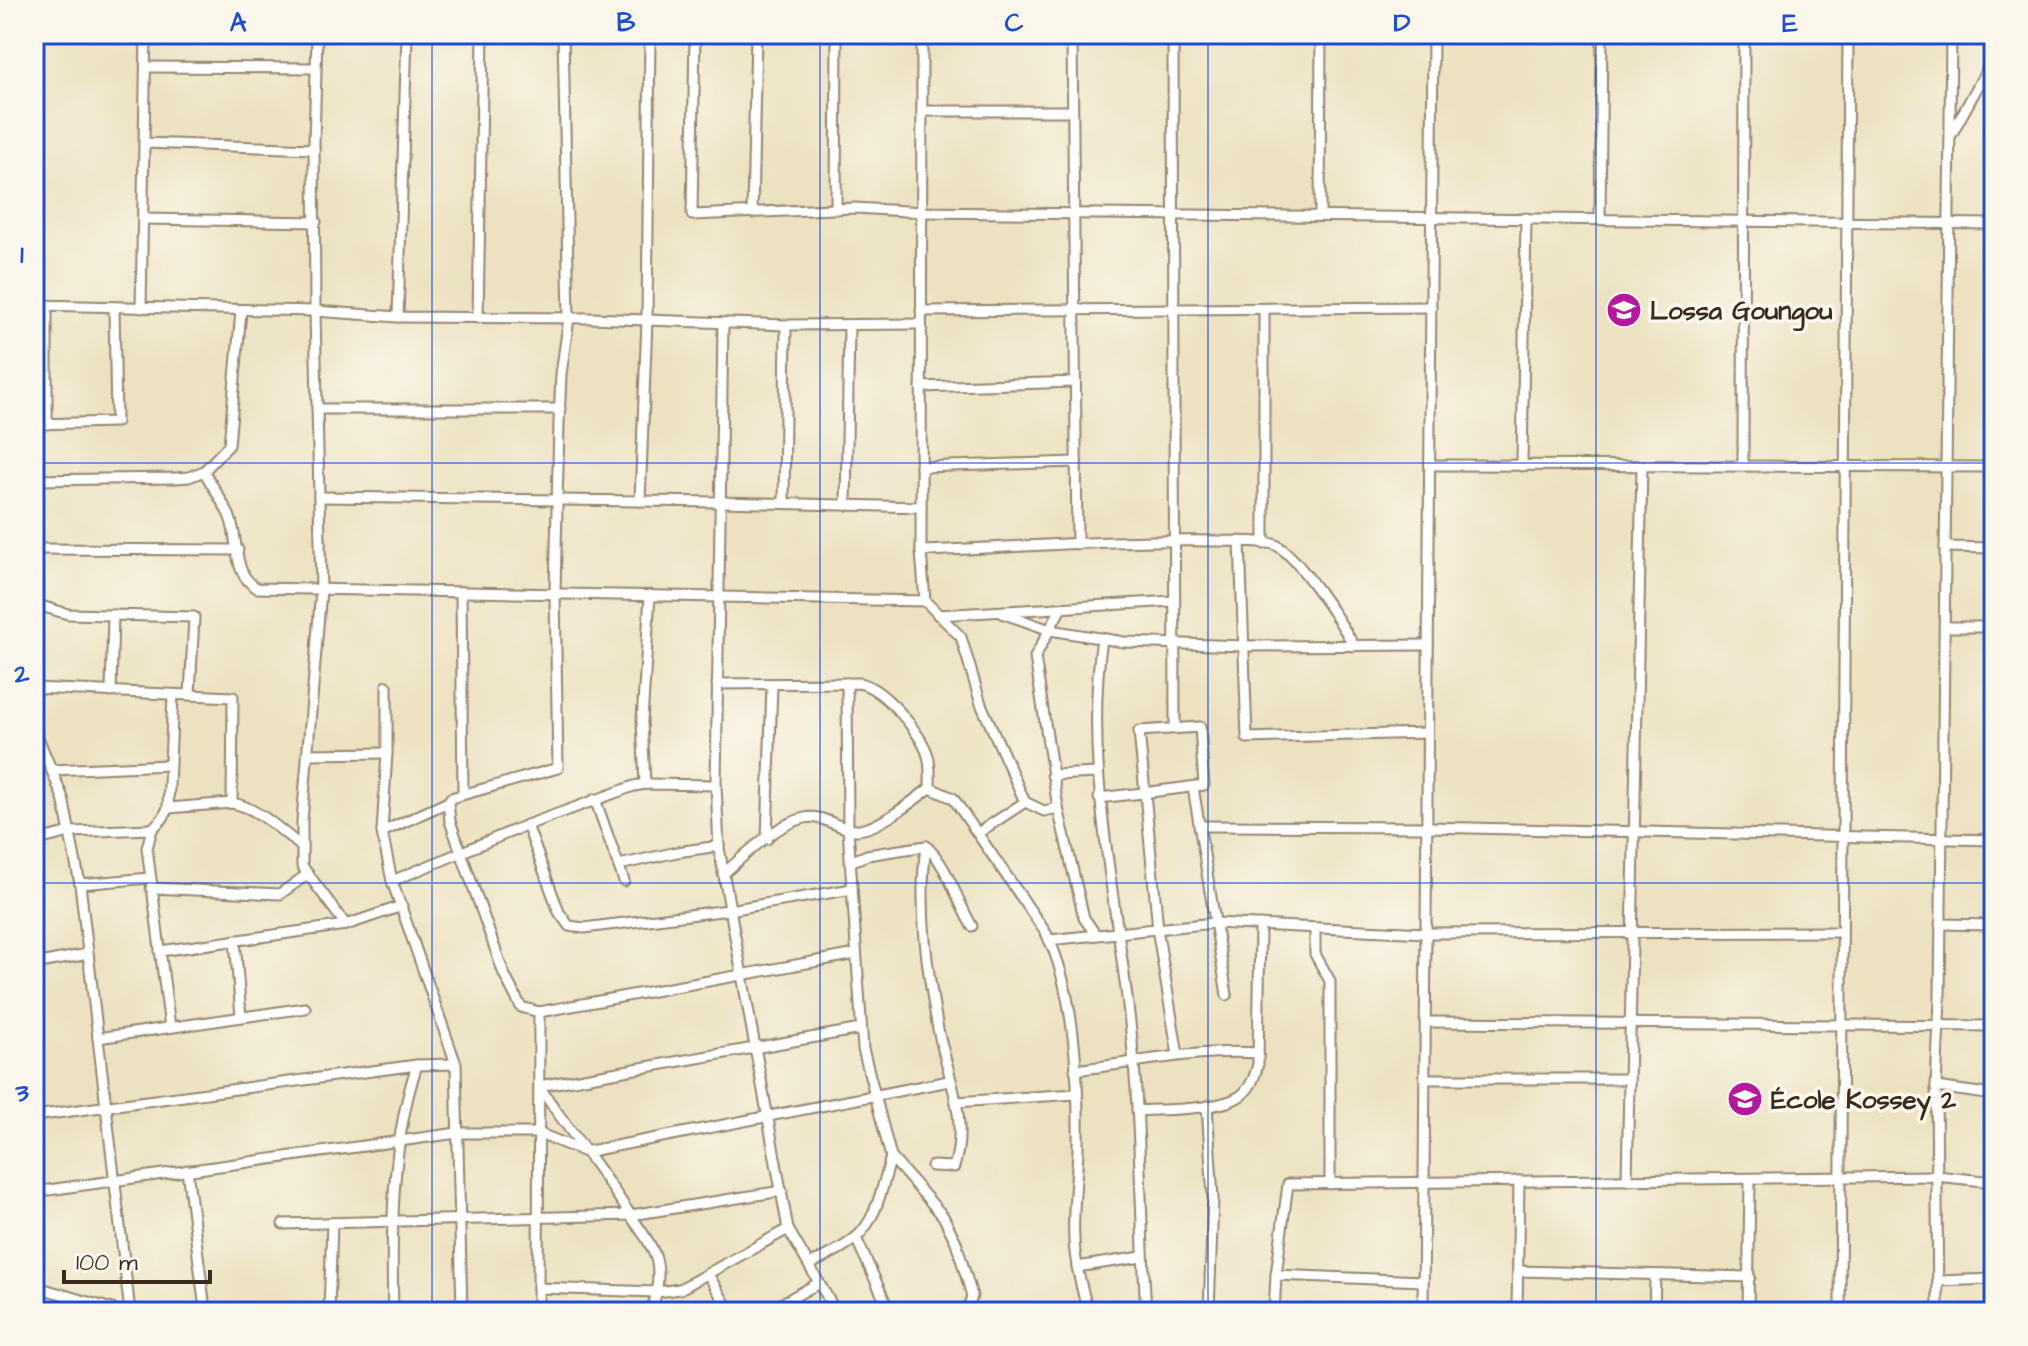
<svg xmlns="http://www.w3.org/2000/svg" width="2028" height="1346" viewBox="0 0 2028 1346" font-family="'Architects Daughter',sans-serif">
	<style>
		.lines { fill: none; stroke-linecap: round; stroke-linejoin: round }
		.minor-casing { stroke: #948670; stroke-width: 13 }
		.minor { stroke: #fff; stroke-width: 9 }
		.grid { fill: none; stroke: #1d4ed8; stroke-width: 2; stroke-opacity: 0.55 }
		.labels { text-anchor: middle; stroke-width: 7; stroke-linejoin: round; paint-order: stroke }
		.poi-label { font-size: 26px; font-weight: bold; fill: #3b2a1e; stroke: #fbf7ec; text-anchor: start }
		.neatline { fill: none; stroke: #1d4ed8; stroke-width: 3 }
		.grid-label { font-size: 26px; text-anchor: middle; font-weight: bold; fill: #1d4ed8 }
	</style>
	<rect width="100%" height="100%" fill="#fbf7ec"/>
	<filter id="ink" filterUnits="userSpaceOnUse"><feTurbulence type="fractalNoise" baseFrequency=".0125" numOctaves="2"/><feDisplacementMap in="SourceGraphic" scale="16" xChannelSelector="R" yChannelSelector="G"/><feConvolveMatrix kernelMatrix="1 2 1 2 8 2 1 2 1" color-interpolation-filters="sRGB"/></filter>
	<filter id="wash" filterUnits="userSpaceOnUse"><feTurbulence type="fractalNoise" baseFrequency=".006" numOctaves="4" result="noise"/><feDisplacementMap in="SourceGraphic" scale="32" xChannelSelector="R" yChannelSelector="G"/><feGaussianBlur stdDeviation="1.8" result="paint"/><feColorMatrix in="noise" values="0 0 0 0 0 0 0 0 0 0 0 0 0 0 0 0 0 1.4 0 .05"/><feComposite in="paint" operator="in"/></filter>
	<g filter="url(#wash)">
		<rect width="100%" height="100%" fill="#ece2c1"/>
	</g>
	<g filter="url(#ink)">
		<g class="lines">
			<defs>
				<g id="minor">
					<path d="M 317,34 L 314,142 L 315,311 L 321,590 L 302,821 L 302,866 L 346,925"/>
					<path d="M 563,34 L 569,318 L 561,374 L 559,423 L 555,593 L 558,768 L 451,798 L 448,802 L 450,821 L 504,974 L 521,1007 L 539,1012 L 856,954"/>
					<path d="M 695,34 L 692,215 L 855,208 L 922,212 L 1994,224"/>
					<path d="M 922,34 L 921,551 L 925,601 L 961,637 L 981,704 L 1025,802 L 1044,811 L 1058,808"/>
					<path d="M 1072,34 L 1077,544"/>
					<path d="M 1173,34 L 1175,728"/>
					<path d="M 146,67 L 316,68"/>
					<path d="M 922,111 L 1072,111"/>
					<path d="M 1951,135 L 1994,57"/>
					<path d="M 144,143 L 314,149"/>
					<path d="M 836,209 L 837,34"/>
					<path d="M 752,213 L 756,34"/>
					<path d="M 1320,216 L 1321,34"/>
					<path d="M 143,219 L 316,222"/>
					<path d="M 1600,219 L 1602,34"/>
					<path d="M 34,305 L 315,311 L 398,317 L 590,318 L 786,325 L 921,324"/>
					<path d="M 141,308 L 146,34"/>
					<path d="M 921,311 L 1431,307"/>
					<path d="M 398,317 L 407,34"/>
					<path d="M 478,318 L 483,34"/>
					<path d="M 723,324 L 716,785 L 719,848 L 788,1229 L 836,1312"/>
					<path d="M 921,387 L 1075,382"/>
					<path d="M 317,409 L 560,409"/>
					<path d="M 34,424 L 116,422 L 114,307"/>
					<path d="M 47,424 L 47,305"/>
					<path d="M 1430,465 L 1994,467"/>
					<path d="M 1522,466 L 1526,218"/>
					<path d="M 1743,466 L 1744,34"/>
					<path d="M 921,467 L 1076,462"/>
					<path d="M 204,471 C 212,486 222,500 229,515 C 240,539 231,574 257,588 L 925,601"/>
					<path d="M 34,480 L 175,478 L 189,477 L 204,471 L 229,445 L 241,311"/>
					<path d="M 319,497 L 720,502 L 921,507"/>
					<path d="M 640,501 L 647,320 L 650,34"/>
					<path d="M 784,503 L 786,325"/>
					<path d="M 846,505 L 849,325"/>
					<path d="M 1240,542 L 1247,738 L 1426,733"/>
					<path d="M 1264,544 L 1264,309"/>
					<path d="M 1945,547 L 1994,548"/>
					<path d="M 34,549 L 238,550"/>
					<path d="M 921,551 C 1021,547 1121,539 1221,541 C 1234,542 1265,540 1276,545 C 1298,556 1342,624 1354,646"/>
					<path d="M 461,592 L 463,793"/>
					<path d="M 34,604 L 68,614 L 194,617 L 190,694"/>
					<path d="M 1060,610 L 1035,657 L 1058,808 L 1084,918 L 1096,935"/>
					<path d="M 1002,613 L 1050,630 L 1124,642 L 1244,646 L 1428,645"/>
					<path d="M 938,615 L 1173,601"/>
					<path d="M 1945,627 L 1994,627"/>
					<path d="M 1102,638 C 1084,763 1115,890 1129,1014 C 1141,1113 1140,1213 1146,1312"/>
					<path d="M 847,683 L 848,828 L 863,1049 L 891,1157 L 943,1216 L 956,1242 L 972,1296 L 967,1312"/>
					<path d="M 717,684 L 858,683 C 881,685 922,733 928,756 C 931,766 930,778 930,788 L 953,798 L 1046,933 C 1075,990 1079,1085 1078,1149 C 1077,1179 1072,1210 1074,1240 C 1075,1265 1082,1288 1088,1312"/>
					<path d="M 387,686 L 387,753 L 382,832 L 392,881 L 456,1064 L 462,1312"/>
					<path d="M 34,688 L 233,697 L 232,803"/>
					<path d="M 111,692 L 113,615"/>
					<path d="M 34,728 L 63,798 L 80,884 L 130,1312"/>
					<path d="M 307,754 L 387,753"/>
					<path d="M 52,770 L 169,765"/>
					<path d="M 1052,775 L 1098,773"/>
					<path d="M 645,784 L 642,721 L 650,595"/>
					<path d="M 1193,787 L 1227,995"/>
					<path d="M 1099,798 C 1134,794 1169,790 1204,785 L 1200,727 L 1139,731 L 1157,918 L 1158,934 L 1178,1055"/>
					<path d="M 595,799 L 624,881"/>
					<path d="M 168,808 L 232,803 C 259,808 281,831 302,847"/>
					<path d="M 527,825 L 559,912 L 569,926 L 584,928 L 729,910 L 852,889"/>
					<path d="M 1199,826 L 1428,827 L 1994,840"/>
					<path d="M 382,832 L 448,802"/>
					<path d="M 978,833 L 1025,802"/>
					<path d="M 767,839 L 772,684"/>
					<path d="M 34,841 L 70,832 L 152,829"/>
					<path d="M 926,846 C 918,908 927,969 938,1029 C 948,1077 969,1119 954,1167 L 932,1166"/>
					<path d="M 926,846 C 949,867 956,900 972,926"/>
					<path d="M 850,862 L 867,855 L 926,846"/>
					<path d="M 619,865 L 677,852 L 719,846"/>
					<path d="M 723,874 C 747,854 774,825 805,818 C 822,814 837,828 854,830 C 875,832 913,801 930,788"/>
					<path d="M 392,881 L 527,825 L 634,786 L 645,784 L 716,785"/>
					<path d="M 80,884 L 150,878"/>
					<path d="M 151,888 L 280,894 L 308,874"/>
					<path d="M 1940,924 L 1994,925"/>
					<path d="M 1315,928 L 1315,954 L 1330,981 L 1330,1184"/>
					<path d="M 235,940 L 241,1017"/>
					<path d="M 1049,940 L 1214,923 L 1427,933 L 1842,932"/>
					<path d="M 160,951 L 346,925 L 402,906"/>
					<path d="M 34,964 L 88,954"/>
					<path d="M 1427,1022 L 1994,1026"/>
					<path d="M 170,1027 L 147,848 L 152,829 L 163,818 L 168,808 L 173,695"/>
					<path d="M 98,1038 L 305,1008"/>
					<path d="M 1075,1070 C 1136,1063 1197,1049 1258,1053"/>
					<path d="M 1426,1079 L 1629,1079"/>
					<path d="M 1936,1087 L 1994,1095"/>
					<path d="M 956,1102 L 1076,1094"/>
					<path d="M 1207,1106 L 1213,1198 L 1209,1312"/>
					<path d="M 1137,1111 C 1165,1109 1225,1111 1244,1093 C 1252,1085 1255,1075 1258,1064 L 1260,925"/>
					<path d="M 34,1116 L 417,1065 L 456,1064"/>
					<path d="M 187,1170 L 205,1309"/>
					<path d="M 1627,1180 L 1642,466"/>
					<path d="M 34,1192 L 457,1133 L 538,1133 L 585,1152 L 949,1081"/>
					<path d="M 283,1224 L 631,1215 L 782,1191"/>
					<path d="M 856,1238 L 890,1312"/>
					<path d="M 809,1265 C 824,1257 841,1250 854,1239 C 877,1222 883,1183 891,1157"/>
					<path d="M 1077,1267 L 1142,1257"/>
					<path d="M 1519,1271 L 1750,1277"/>
					<path d="M 708,1274 L 730,1312"/>
					<path d="M 1276,1275 L 1423,1281"/>
					<path d="M 1938,1281 L 1994,1279"/>
					<path d="M 34,1286 L 122,1312"/>
					<path d="M 538,1288 L 657,1292 L 680,1289 L 788,1229"/>
					<path d="M 164,1312 L 250,1308 L 260,1312"/>
					<path d="M 329,1312 L 332,1223"/>
					<path d="M 393,1312 C 391,1231 391,1143 417,1065"/>
					<path d="M 538,1312 L 539,1012"/>
					<path d="M 651,1312 C 656,1297 660,1279 657,1263 C 654,1247 642,1232 633,1219 C 604,1173 569,1131 539,1086 L 861,1029"/>
					<path d="M 766,1312 L 819,1283"/>
					<path d="M 1274,1312 L 1276,1275 L 1288,1184 L 1936,1176 L 1994,1182"/>
					<path d="M 1423,1312 L 1433,34"/>
					<path d="M 1517,1312 L 1519,1181"/>
					<path d="M 1654,1312 L 1655,1277"/>
					<path d="M 1748,1312 L 1750,1180"/>
					<path d="M 1840,1312 L 1848,34"/>
					<path d="M 1938,1312 L 1936,1087 L 1940,998 L 1951,34"/>
				</g>
			</defs>
			<use href="#minor" class="minor-casing"/>
			<use href="#minor" class="minor"/>
		</g>
	</g>
	<path class="grid" d="M 432,34 L 432,1312M 820,34 L 820,1312M 1208,34 L 1208,1312M 1596,34 L 1596,1312M 34,463 L 1994,463M 34,883 L 1994,883"/>
	<defs>
		<symbol id="school-disc" viewBox="-11 -11 22 22"><circle r="9.5" fill="#b5179e" stroke="#fbf7ec"/><path d="M0-5L7-2L0 1L-7-2ZM-4 1L0 2.5L4 1V4Q0 6-4 4Z" fill="#fff"/></symbol>
	</defs>
	<g fill-rule="evenodd">
		<use href="#school-disc" x="1604" y="290" width="40" height="40"/>
		<use href="#school-disc" x="1725" y="1079" width="40" height="40"/>
	</g>
	<g class="labels">
		<g class="poi-label">
			<text x="1650" y="319">Lossa Goungou</text>
			<text x="1771" y="1108">École Kossey 2</text>
		</g>
	</g>
	<rect width="2028" height="1346" fill="none" stroke="#fbf7ec" stroke-width="88"/>
	<path d="M64 1270v12h146v-12" fill="none" stroke="#3b2a1e" stroke-width="4"/>
	<text x="76" y="1270" font-size="24" fill="#3b2a1e" stroke="#fbf7ec" stroke-width="6" paint-order="stroke">100 m</text>
	<rect x="44" y="44" width="1940" height="1258" class="neatline"/>
	<g class="grid-label">
		<text x="238" y="31">A</text>
		<text x="626" y="31">B</text>
		<text x="1014" y="31">C</text>
		<text x="1402" y="31">D</text>
		<text x="1790" y="31">E</text>
		<text x="22" y="263">1</text>
		<text x="22" y="682">2</text>
		<text x="22" y="1101">3</text>
	</g>
</svg>
